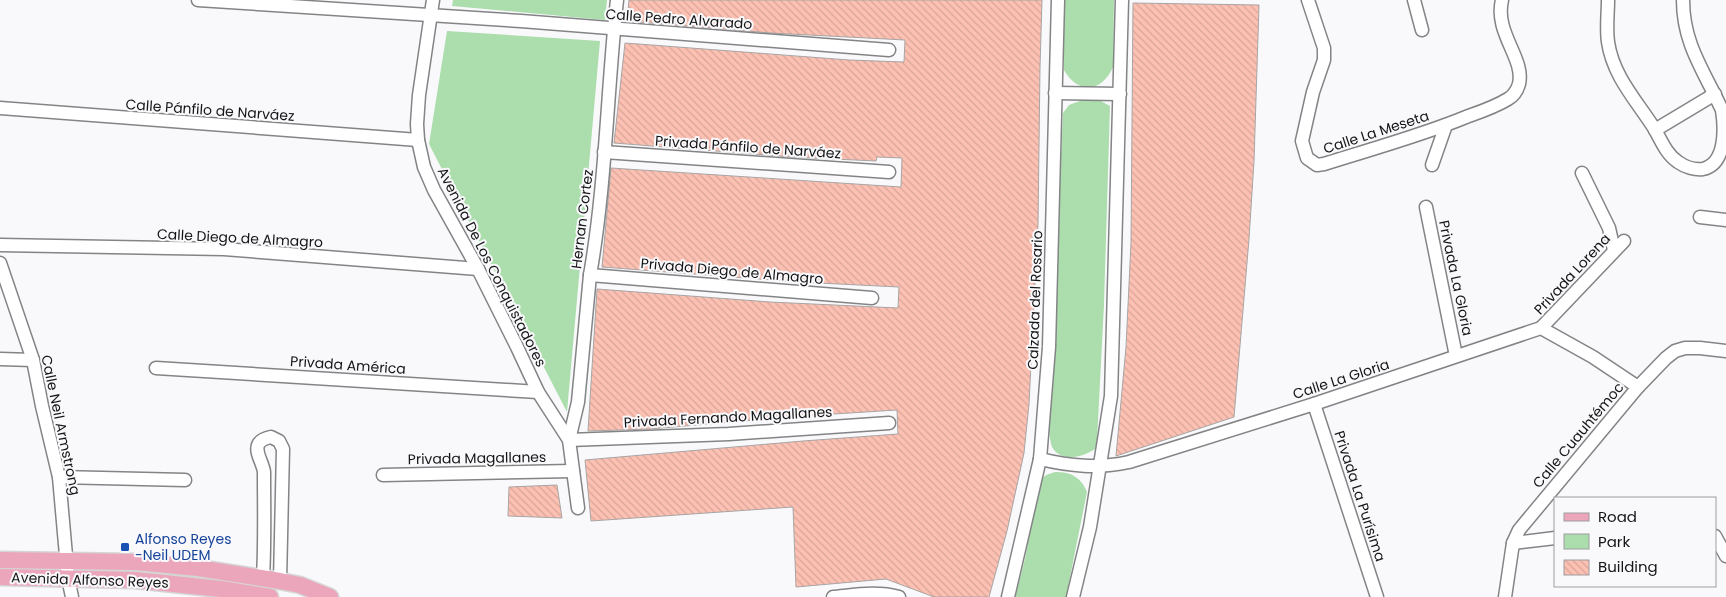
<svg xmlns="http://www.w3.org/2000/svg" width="1726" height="597" viewBox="0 0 1726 597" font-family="Poppins,sans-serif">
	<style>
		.park { fill: #acddac }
		.building { fill: url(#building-back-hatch); stroke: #a8a5a4 }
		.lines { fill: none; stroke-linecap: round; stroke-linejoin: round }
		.minor-casing { stroke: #838486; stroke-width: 15 }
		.major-casing { stroke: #d5d5d5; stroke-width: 19 }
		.minor { stroke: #fff; stroke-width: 12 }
		.major { stroke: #eca6bc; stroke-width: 16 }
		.transit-dot { fill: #1a4fb4; stroke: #f9f9fc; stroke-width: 2 }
		.labels { text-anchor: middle; stroke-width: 4; stroke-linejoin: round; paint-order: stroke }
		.street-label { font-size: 14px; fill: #151516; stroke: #f9f9fc }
		.transit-label { font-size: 14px; fill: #164399; stroke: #f9f9fc; text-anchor: start }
	</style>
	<defs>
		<pattern id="building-back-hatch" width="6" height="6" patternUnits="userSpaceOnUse" patternTransform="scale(1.25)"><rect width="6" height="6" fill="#fdc1b3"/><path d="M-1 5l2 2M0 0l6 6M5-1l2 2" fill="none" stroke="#d8a599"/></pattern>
	</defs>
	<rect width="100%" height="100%" fill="#f9f9fc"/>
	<g class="park">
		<path d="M 453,0 L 607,0 L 605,20 L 452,6 Z"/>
		<path d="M 1064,0 L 1114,0 L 1113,67 C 1102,93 1077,94 1064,70 Z"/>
		<path d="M 447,31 L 600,41 L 567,412 L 429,144 Z"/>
		<path d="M 1088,98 L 1099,100 L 1110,106 L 1104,305 L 1097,440 L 1095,449 C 1083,457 1061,463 1052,447 C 1050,442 1050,436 1049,431 L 1063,113 L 1069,105 Z"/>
		<path d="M 1055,472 C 1071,472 1081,477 1087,492 L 1066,597 L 1015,597 L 1025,559 L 1039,481 L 1046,475 Z"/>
	</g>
	<g class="building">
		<path d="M 629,0 L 1042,0 L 1040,67 L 1038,224 L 1029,404 L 1024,453 L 1007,531 L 989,597 L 934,597 L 886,579 L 796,587 L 793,507 L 591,521 L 585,460 L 803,441 L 898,434 L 897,410 L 802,416 L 650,429 L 588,431 L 597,289 L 770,302 L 898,308 L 899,287 L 799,282 L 602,267 L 611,168 L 901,187 L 902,158 L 877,157 L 876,161 L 792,157 L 614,143 L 625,43 L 849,60 L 904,62 L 905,40 L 771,33 L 627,21 Z"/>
		<path d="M 1133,3 L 1259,5 L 1254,161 L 1249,239 L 1234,417 L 1116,456 L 1126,347 L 1131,243 Z"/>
		<path d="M 557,485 L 562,518 L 508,516 L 509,487 Z"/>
	</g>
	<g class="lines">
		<defs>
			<g id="minor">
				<path d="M 198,0 L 521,21 L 889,50"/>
				<path d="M 433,0 L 419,95 L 417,124 L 418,140 L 424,167 L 434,190 L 478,269 L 517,347 L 538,392 L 569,440 L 578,508"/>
				<path d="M 617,0 C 607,91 606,184 590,275 L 578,402 L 569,440 L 729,434 L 889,423"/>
				<path d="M 1308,0 L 1324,48 L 1324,60 L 1313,92 L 1302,141 L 1307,158 L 1317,165 L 1324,164 C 1371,149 1420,136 1466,117 C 1480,112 1495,107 1508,99 C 1513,96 1517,91 1519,84 C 1525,58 1494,33 1502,0"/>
				<path d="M 1414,0 L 1422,30"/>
				<path d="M 1608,0 C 1608,14 1606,28 1608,42 C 1613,76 1636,100 1654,128 C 1661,140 1666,154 1678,162 C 1685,167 1695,170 1703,169 C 1726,164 1725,129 1722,110 C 1704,71 1683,44 1683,0"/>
				<path d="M 1055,93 L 1120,94"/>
				<path d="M 0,108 L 418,140"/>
				<path d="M 1655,130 L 1715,94"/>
				<path d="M 604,152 L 889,172"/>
				<path d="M 1432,165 L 1446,125"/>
				<path d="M 1582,173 L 1609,228 L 1614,250"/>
				<path d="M 1426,207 L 1456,356"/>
				<path d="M 1700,217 L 1726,220"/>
				<path d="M 0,245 L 224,249 L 478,269"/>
				<path d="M 0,263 L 33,360 L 42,406 L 59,477 L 68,578 L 72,597"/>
				<path d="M 590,275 L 872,298"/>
				<path d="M 1541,328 L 1624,241"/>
				<path d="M 0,359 L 33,360"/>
				<path d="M 156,368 L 538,392"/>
				<path d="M 1314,404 L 1377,597"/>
				<path d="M 1040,459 C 1070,466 1098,469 1129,462 L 1314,404 L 1541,328 L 1593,357 L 1638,387"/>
				<path d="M 383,475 L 573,471"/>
				<path d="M 59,477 L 185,480"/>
				<path d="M 1715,536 L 1726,556"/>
				<path d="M 1513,543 L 1555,538"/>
				<path d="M 263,577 C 265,542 264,507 264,472 C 263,463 255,453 258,445 C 260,440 266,438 271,437 L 279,441 L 283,449 L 280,581"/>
				<path d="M 833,597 C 855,595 877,591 899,597"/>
				<path d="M 1008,597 L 1040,459 L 1049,347 L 1058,0"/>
				<path d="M 1073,597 L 1090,527 L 1111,396 L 1122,0"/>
				<path d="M 1505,597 L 1513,543 L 1519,530 L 1638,387 L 1666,358 L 1675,351 L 1685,348 L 1700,348 L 1726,351"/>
			</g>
			<g id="major">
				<path d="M 0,560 L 136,562 L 198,568 L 280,581 L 300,585 L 330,597"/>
				<path d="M 0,577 L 135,580 L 221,589 L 270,597"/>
			</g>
		</defs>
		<use href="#minor" class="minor-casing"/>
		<use href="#major" class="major-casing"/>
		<use href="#minor" class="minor"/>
		<use href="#major" class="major"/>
	</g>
	<rect class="transit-dot" x="120" y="542" width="10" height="10" rx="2.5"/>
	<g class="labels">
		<g class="street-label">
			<text transform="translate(679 19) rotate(4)" y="5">Calle Pedro Alvarado</text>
			<text transform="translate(210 110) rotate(4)" y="5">Calle Pánfilo de Narváez</text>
			<text transform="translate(1376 132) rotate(-18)" y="5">Calle La Meseta</text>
			<text transform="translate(748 147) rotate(4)" y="5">Privada Pánfilo de Narváez</text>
			<text transform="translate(582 219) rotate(-83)" y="5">Hernan Cortez</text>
			<text transform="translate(240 238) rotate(3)" y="5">Calle Diego de Almagro</text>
			<text transform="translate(492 267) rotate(63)" y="5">Avenida De Los Conquistadores</text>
			<text transform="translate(732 271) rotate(5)" y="5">Privada Diego de Almagro</text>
			<text transform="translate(1572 274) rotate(-47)" y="5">Privada Lorena</text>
			<text transform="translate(1456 278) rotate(78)" y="5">Privada La Gloria</text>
			<text transform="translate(1035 300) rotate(-88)" y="5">Calzada del Rosario</text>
			<text transform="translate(348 365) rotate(4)" y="5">Privada América</text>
			<text transform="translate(1341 379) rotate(-18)" y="5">Calle La Gloria</text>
			<text transform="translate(728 417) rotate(-3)" y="5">Privada Fernando Magallanes</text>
			<text transform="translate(61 425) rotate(78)" y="5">Calle Neil Armstrong</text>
			<text transform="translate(1578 435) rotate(-50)" y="5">Calle Cuauhtémoc</text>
			<text transform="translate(477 458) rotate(-1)" y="5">Privada Magallanes</text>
			<text transform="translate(1360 496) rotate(72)" y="5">Privada La Purísima</text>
			<text transform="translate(90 580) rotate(2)" y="5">Avenida Alfonso Reyes</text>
		</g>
		<g class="transit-label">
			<text x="135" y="544">Alfonso Reyes<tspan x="135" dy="16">-Neil UDEM</tspan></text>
		</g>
	</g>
	<rect x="1554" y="497" width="162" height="90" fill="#f9f9fc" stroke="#9e9ea0"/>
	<rect x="1564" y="513" width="25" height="8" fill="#eca6bc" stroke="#9e9ea0"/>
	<text x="1598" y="522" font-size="15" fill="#151516">Road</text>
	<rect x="1564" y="534" width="25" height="15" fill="#acddac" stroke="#9e9ea0"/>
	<text x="1598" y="547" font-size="15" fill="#151516">Park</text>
	<rect x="1564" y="560" width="25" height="15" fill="url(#building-back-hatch)" stroke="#9e9ea0"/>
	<text x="1598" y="572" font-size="15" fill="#151516">Building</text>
</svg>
